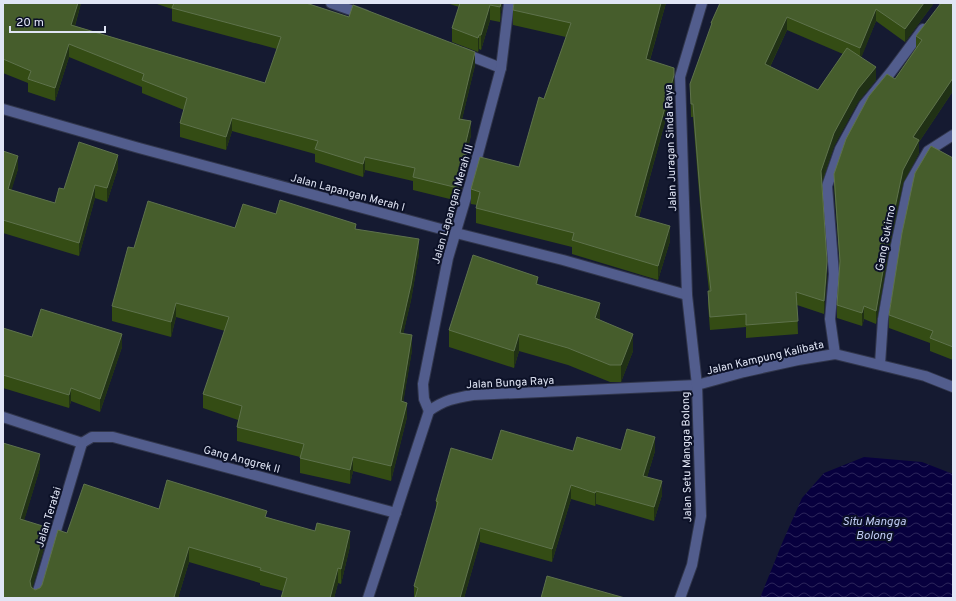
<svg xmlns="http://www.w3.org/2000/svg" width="956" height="601" viewBox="0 0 956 601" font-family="Overpass,sans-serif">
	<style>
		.water { fill: url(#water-waves) }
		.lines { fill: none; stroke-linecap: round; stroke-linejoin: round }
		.minor-casing { stroke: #31364c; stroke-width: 12 }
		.minor { stroke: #525d8d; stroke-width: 10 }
		.wall { fill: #344c14; fill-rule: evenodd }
		.shaded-wall { fill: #203115 }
		.building { fill: #465d2c; stroke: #5e724c }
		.labels { text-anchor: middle; stroke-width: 4; stroke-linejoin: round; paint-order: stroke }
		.street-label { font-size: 11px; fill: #e0e5f5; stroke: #0c1127 }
		.water-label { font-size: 12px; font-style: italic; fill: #c0ccf4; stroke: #0c1127 }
	</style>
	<defs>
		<pattern id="water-waves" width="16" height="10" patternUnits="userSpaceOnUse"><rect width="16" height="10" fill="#07003e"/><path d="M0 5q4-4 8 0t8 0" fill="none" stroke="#2b255a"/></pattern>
	</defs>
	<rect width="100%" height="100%" fill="#151a31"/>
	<path class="water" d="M 864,457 L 922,462 L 953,474 L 953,598 L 760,598 L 783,541 L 802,498 L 824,473 Z"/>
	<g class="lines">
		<defs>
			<g id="minor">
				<path d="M 331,3 L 365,15"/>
				<path d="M 463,53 L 501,68"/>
				<path d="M 3,109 L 139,148 L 456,233 L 563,260 L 687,295"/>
				<path d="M 835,354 L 830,319 L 834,274 L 827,186 L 840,149 L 864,105 L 891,72 L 923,29"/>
				<path d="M 880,364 L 883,319 L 896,245 L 909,184 L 928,151 L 953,135"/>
				<path d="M 429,411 L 424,399 L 423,384 L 448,258 L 470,184 L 501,68 L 509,3"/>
				<path d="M 3,417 L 82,443"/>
				<path d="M 82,443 L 92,437 L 113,437 L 396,513"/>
				<path d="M 36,598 L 82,443"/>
				<path d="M 368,598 L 429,411 C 444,400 455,398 473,395 L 697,385 L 744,372 L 798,360 L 835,354 L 925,376 L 953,387"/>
				<path d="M 680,598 L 692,565 L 701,516 L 697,385 L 687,295 L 680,77 L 702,3"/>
			</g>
		</defs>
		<use href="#minor" class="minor-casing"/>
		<use href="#minor" class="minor"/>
	</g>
	<g class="wall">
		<path d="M 3,3 L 81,3 L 75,26 L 265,83 L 277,49 L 172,21 L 172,9 L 154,3 L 306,3 L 475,65 L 462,119 L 471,135 L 466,155 L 467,169 L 458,201 L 413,190 L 413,181 L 365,170 L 363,177 L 315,162 L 315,154 L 232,131 L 226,150 L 180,137 L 180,123 L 184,110 L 142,93 L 142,87 L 69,57 L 55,101 L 28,92 L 28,83 L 3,73 Z"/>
		<path d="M 447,3 L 502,3 L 500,22 L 490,20 L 481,50 L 479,49 L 478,52 L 452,42 L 452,28 L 459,7 Z"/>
		<path d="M 514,3 L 666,3 L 650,60 L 674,89 L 639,217 L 670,241 L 658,280 L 572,254 L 572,247 L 476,223 L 476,208 L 477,205 L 471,204 L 471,189 L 519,167 L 566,37 L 513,25 L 513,10 Z"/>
		<path d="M 720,3 L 934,3 L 905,42 L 876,21 L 861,57 L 876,80 L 858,102 L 834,146 L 822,182 L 827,274 L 824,314 L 797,305 L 798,334 L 746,338 L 746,327 L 710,330 L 708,304 L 708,291 L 709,291 L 701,217 L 693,117 L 691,117 L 690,84 L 711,27 L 711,23 ZM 787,30 L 843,54 L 818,90 L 770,67 Z"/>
		<path d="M 953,3 L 953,91 L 919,142 L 919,153 L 903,183 L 890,244 L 876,324 L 864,319 L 862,326 L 837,318 L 837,305 L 840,267 L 834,187 L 834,174 L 895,79 L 916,48 L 916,36 Z"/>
		<path d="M 3,151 L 18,169 L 11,190 L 55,203 L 64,189 L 118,168 L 107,202 L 95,198 L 79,256 L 3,233 Z"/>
		<path d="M 953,158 L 953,360 L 930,351 L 930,343 L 889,328 L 889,315 Z"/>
		<path d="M 276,214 L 356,229 L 419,254 L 411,300 L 403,334 L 412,350 L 403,402 L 407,417 L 391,481 L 353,471 L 350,484 L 300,473 L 300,457 L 237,441 L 237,427 L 238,420 L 203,408 L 203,394 L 225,331 L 176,317 L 171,337 L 112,321 L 112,306 L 134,248 L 235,228 Z"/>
		<path d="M 538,285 L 600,320 L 633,351 L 621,382 L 610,382 L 568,365 L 519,351 L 514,368 L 449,347 L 449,330 Z"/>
		<path d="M 3,328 L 32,337 L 122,347 L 100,412 L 71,401 L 69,408 L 3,388 Z"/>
		<path d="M 621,450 L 655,451 L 647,477 L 662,495 L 654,521 L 596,504 L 595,506 L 571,499 L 552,562 L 480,542 L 464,598 L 414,598 L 414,586 L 436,510 L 436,501 L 492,460 L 573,451 Z"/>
		<path d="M 40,454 L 40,468 L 24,520 L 46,541 L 32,588 L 35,590 L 40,588 L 42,585 L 67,533 L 159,509 L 267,517 L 350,546 L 341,584 L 338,583 L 334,598 L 281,598 L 283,591 L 260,585 L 260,583 L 189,562 L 178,598 L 3,598 Z"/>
	</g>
	<g class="shaded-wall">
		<path d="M 78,3 L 81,3 L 71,39 L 71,25 Z"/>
		<path d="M 501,3 L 502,3 L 500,22 L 500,7 Z"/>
		<path d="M 661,3 L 666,3 L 646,73 L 646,59 Z"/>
		<path d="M 924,3 L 934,3 L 905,42 L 905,29 Z"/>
		<path d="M 490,5 L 490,20 L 481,50 L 481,35 Z"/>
		<path d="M 876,9 L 876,21 L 860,61 L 860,48 Z"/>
		<path d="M 787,17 L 787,30 L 765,77 L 765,64 Z"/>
		<path d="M 479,35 L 479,49 L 478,52 L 478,38 Z"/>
		<path d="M 69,44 L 69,57 L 55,101 L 55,88 Z"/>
		<path d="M 475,52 L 475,65 L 459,132 L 459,119 Z"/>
		<path d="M 876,67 L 876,80 L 858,102 L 834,146 L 821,184 L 821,171 L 834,133 L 858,89 Z"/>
		<path d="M 674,75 L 674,89 L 635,231 L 635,216 Z"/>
		<path d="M 953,78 L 953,91 L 919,142 L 919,153 L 903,183 L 890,244 L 876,324 L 876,311 L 890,231 L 903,170 L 913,137 Z"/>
		<path d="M 232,118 L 232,131 L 226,150 L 226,137 Z"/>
		<path d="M 471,121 L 471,135 L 463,168 L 463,154 Z"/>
		<path d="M 118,155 L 118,168 L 107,202 L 107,188 Z"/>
		<path d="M 467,155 L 467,169 L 458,201 L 458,188 Z"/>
		<path d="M 18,156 L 18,169 L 8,202 L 8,189 Z"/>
		<path d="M 365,157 L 365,170 L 363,177 L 363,164 Z"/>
		<path d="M 95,185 L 95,198 L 79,256 L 79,243 Z"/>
		<path d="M 670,226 L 670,241 L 658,280 L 658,266 Z"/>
		<path d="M 419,239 L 419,254 L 411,300 L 400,348 L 400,333 Z"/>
		<path d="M 827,261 L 827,274 L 824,314 L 824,301 Z"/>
		<path d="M 538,277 L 538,294 L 536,284 Z"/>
		<path d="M 176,303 L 176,317 L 171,337 L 171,322 Z"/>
		<path d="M 600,303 L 600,320 L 595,318 Z"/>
		<path d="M 864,306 L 864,319 L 862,326 L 862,313 Z"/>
		<path d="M 122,334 L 122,347 L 100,412 L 100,399 Z"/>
		<path d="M 519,334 L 519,351 L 514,368 L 514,351 Z"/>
		<path d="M 633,334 L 633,351 L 621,382 L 621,365 Z"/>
		<path d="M 412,335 L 412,350 L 401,416 L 401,401 Z"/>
		<path d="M 71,388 L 71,401 L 69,408 L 69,395 Z"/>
		<path d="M 407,403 L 407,417 L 391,481 L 391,466 Z"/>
		<path d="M 655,437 L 655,451 L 643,490 L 643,476 Z"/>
		<path d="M 40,454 L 40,468 L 20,534 L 20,519 Z"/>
		<path d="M 353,457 L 353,471 L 350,484 L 350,470 Z"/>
		<path d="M 662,481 L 662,495 L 654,521 L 654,507 Z"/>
		<path d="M 571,485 L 571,499 L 552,562 L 552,549 Z"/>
		<path d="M 596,491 L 596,504 L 595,506 L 595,493 Z"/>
		<path d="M 46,527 L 46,541 L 30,596 L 30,581 Z"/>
		<path d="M 480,528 L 480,542 L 464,598 L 460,598 Z"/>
		<path d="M 350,531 L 350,546 L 341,584 L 341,569 Z"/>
		<path d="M 189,547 L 189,562 L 178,598 L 174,597 Z"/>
		<path d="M 338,568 L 338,583 L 334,598 L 330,598 Z"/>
	</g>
	<g class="building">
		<path d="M 3,3 L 78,3 L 71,25 L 265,83 L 281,37 L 172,8 L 174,3 L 306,3 L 349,17 L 353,5 L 475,52 L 459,119 L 471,121 L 463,154 L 467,155 L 458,188 L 413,177 L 415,168 L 365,157 L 363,164 L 315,149 L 318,141 L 232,118 L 226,137 L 180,123 L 187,98 L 142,80 L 144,74 L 69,44 L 55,88 L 28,79 L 31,71 L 3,59 Z"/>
		<path d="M 460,3 L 501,3 L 500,7 L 490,5 L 481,35 L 479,35 L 478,38 L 452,28 Z"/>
		<path d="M 514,3 L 661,3 L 646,59 L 674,68 L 674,75 L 635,216 L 670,226 L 658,266 L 572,240 L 574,233 L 476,208 L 480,192 L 471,189 L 480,157 L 519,167 L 539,97 L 544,99 L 571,23 L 513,10 Z"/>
		<path d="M 720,3 L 924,3 L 905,29 L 876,9 L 860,48 L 787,17 L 765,64 L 818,90 L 847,48 L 876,67 L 858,89 L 834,133 L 821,171 L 827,261 L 824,301 L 796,292 L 798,321 L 746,325 L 746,314 L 710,317 L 708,291 L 711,291 L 701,204 L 693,104 L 691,104 L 690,84 L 712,23 L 711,23 Z"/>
		<path d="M 941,3 L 953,3 L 953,78 L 913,137 L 919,140 L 903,170 L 890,231 L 876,311 L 864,306 L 862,313 L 837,305 L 840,261 L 834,174 L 846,139 L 869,96 L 887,74 L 895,79 L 922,40 L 916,36 Z"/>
		<path d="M 79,142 L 118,155 L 107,188 L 95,185 L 79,243 L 3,220 L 3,151 L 18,156 L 8,189 L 55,203 L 59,188 L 64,189 Z"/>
		<path d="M 931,146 L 953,158 L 953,347 L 930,338 L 933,331 L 889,315 L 902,233 L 915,173 Z"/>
		<path d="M 280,200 L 356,224 L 355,229 L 419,239 L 411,285 L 400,333 L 412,335 L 401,401 L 407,403 L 391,466 L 353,457 L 350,470 L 300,458 L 304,444 L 237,427 L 242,406 L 203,394 L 229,317 L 176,303 L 171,322 L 112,306 L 128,247 L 134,248 L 148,201 L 235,228 L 243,204 L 276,214 Z"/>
		<path d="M 473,255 L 538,277 L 536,284 L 600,303 L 595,318 L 633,334 L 621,365 L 610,365 L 568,348 L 519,334 L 514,351 L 449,330 Z"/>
		<path d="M 41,309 L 122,334 L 100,399 L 71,388 L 69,395 L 3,375 L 3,328 L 32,337 Z"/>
		<path d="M 627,429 L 655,437 L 643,476 L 662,481 L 654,507 L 596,491 L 595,493 L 571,485 L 552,549 L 480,528 L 460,598 L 415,598 L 418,588 L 414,586 L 438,502 L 436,501 L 451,448 L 492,460 L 501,430 L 573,451 L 577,437 L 621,450 Z"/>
		<path d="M 3,443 L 40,454 L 20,519 L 46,527 L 30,581 L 31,587 L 35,590 L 40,588 L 42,585 L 58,530 L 67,533 L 84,484 L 159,509 L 167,480 L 267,511 L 265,517 L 315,531 L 317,523 L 350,531 L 341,569 L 338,568 L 330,598 L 281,598 L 287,578 L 260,570 L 261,568 L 189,547 L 174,597 L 178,598 L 3,598 Z"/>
		<path d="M 547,576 L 625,598 L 541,598 Z"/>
	</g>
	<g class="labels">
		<g class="street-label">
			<text transform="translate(670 148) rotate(-92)" y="4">Jalan Juragan Sinda Raya</text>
			<text transform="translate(348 192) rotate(15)" y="4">Jalan Lapangan Merah I</text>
			<text transform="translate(452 204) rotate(-74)" y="4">Jalan Lapangan Merah III</text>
			<text transform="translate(885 238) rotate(-79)" y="4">Gang Sukirno</text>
			<text transform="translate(765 357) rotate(-13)" y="4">Jalan Kampung Kalibata</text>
			<text transform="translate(510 382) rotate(-3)" y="4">Jalan Bunga Raya</text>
			<text transform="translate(686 457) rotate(-91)" y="4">Jalan Setu Mangga Bolong</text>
			<text transform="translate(242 459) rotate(15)" y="4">Gang Anggrek II</text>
			<text transform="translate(48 517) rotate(-73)" y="4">Jalan Teratai</text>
		</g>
		<g class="water-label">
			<text x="874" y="525">Situ Mangga<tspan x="874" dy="14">Bolong</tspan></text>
		</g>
	</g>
	<rect width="956" height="601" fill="none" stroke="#e0e5f5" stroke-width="8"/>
	<path d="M10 26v6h95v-6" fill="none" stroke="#e0e5f5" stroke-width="2"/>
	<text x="16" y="26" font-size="12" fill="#e0e5f5" stroke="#0c1127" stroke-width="3" paint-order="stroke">20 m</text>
</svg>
